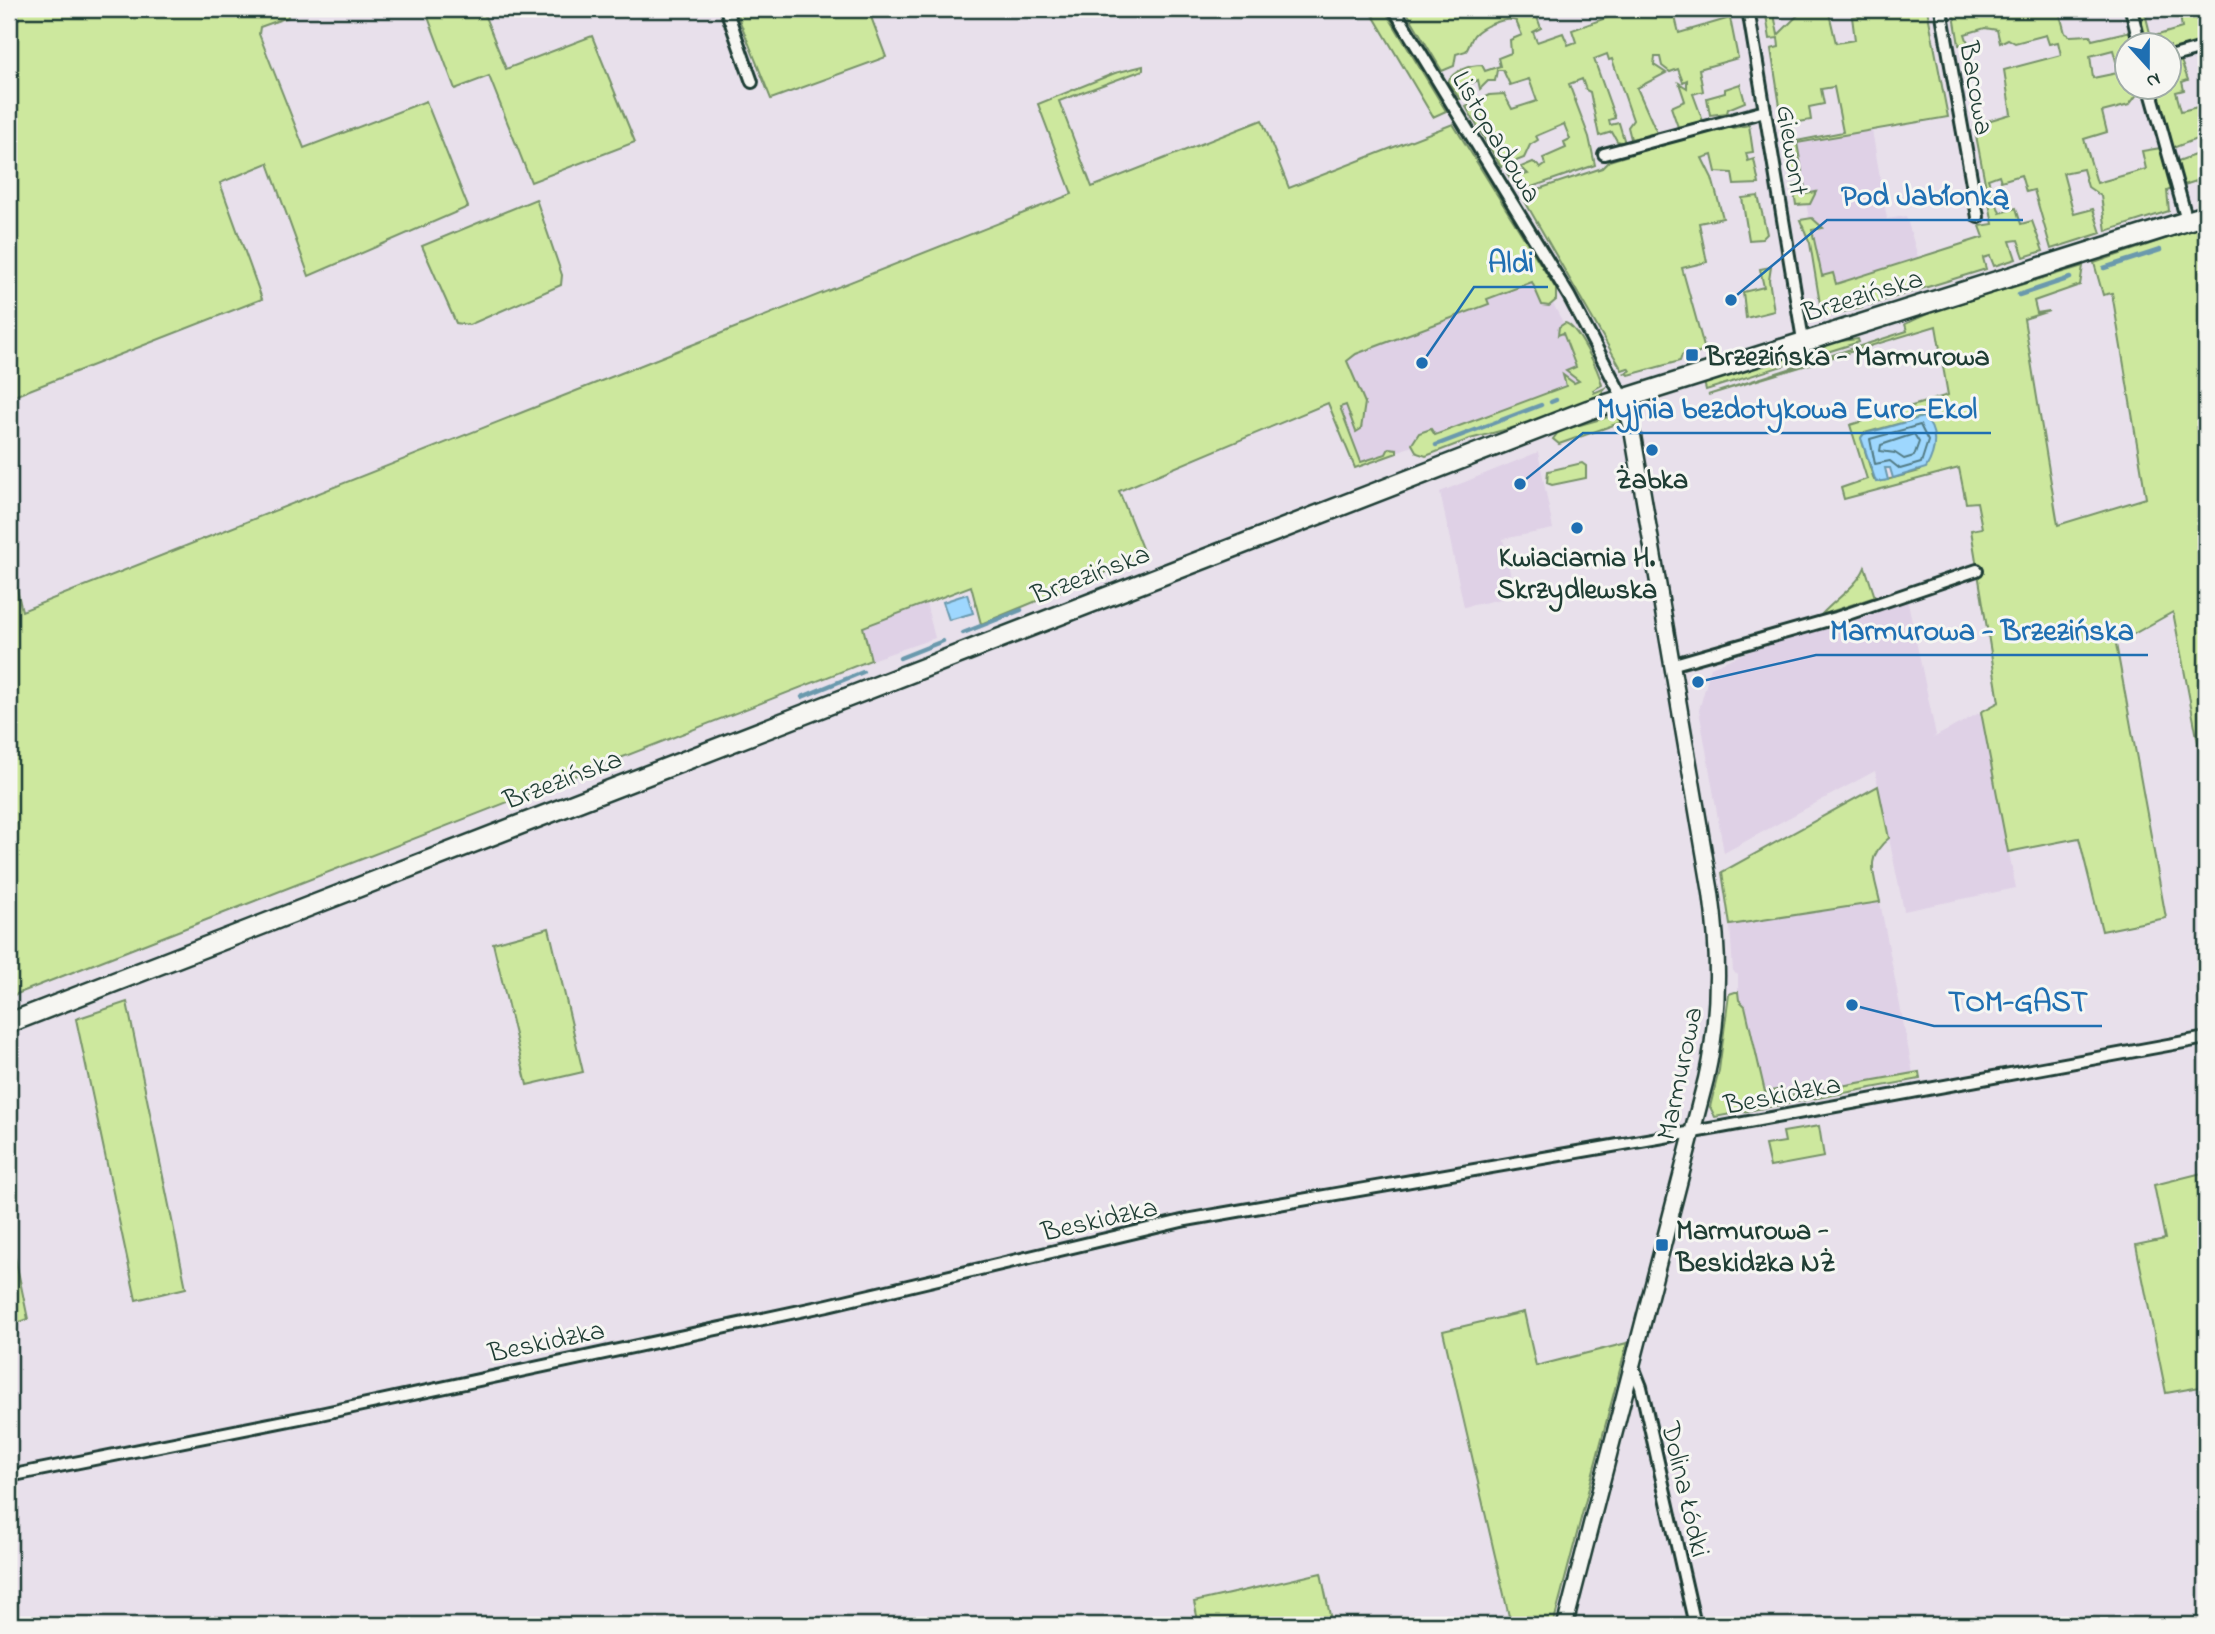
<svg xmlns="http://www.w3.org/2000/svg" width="2215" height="1634" viewBox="0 0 2215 1634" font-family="'Indie Flower',sans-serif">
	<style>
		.built { fill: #dfd1e6 }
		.green { fill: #cde89e; stroke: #769269; stroke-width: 2; fill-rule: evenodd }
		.water { fill: #9ed7fe; stroke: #6b99ad; stroke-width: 2 }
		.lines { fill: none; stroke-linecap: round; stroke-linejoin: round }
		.shore { stroke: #527b85; stroke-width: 2 }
		.stream { stroke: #6b99ad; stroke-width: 4.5 }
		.minor-casing { stroke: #1f3d34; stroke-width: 16 }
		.tertiary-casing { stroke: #1f3d34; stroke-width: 19 }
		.primary-casing { stroke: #1f3d34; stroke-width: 23 }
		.minor { stroke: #f6f6f2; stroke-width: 10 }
		.tertiary { stroke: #f6f6f2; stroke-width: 14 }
		.primary { stroke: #f6f6f2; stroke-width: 18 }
		.poi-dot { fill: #1f6fb2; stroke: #f6f6f2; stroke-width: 2.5 }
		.labels { text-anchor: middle; stroke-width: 6; stroke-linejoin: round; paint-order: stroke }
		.street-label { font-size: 28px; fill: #1f3d34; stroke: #f6f6f2 }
		.poi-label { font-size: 28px; font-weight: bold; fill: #1f3d34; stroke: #f6f6f2; text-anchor: start }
		.leader { fill: none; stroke: #1f6fb2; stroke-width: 2.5 }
		.callout-dot { fill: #1f6fb2; stroke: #f6f6f2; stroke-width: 2.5 }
		.callout-label { font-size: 30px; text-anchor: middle; font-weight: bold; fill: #1f6fb2; stroke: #f6f6f2; stroke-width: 6; stroke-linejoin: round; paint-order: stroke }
	</style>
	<rect width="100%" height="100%" fill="#e8e0eb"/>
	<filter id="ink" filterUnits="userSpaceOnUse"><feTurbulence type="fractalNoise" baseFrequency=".0143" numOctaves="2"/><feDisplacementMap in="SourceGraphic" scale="14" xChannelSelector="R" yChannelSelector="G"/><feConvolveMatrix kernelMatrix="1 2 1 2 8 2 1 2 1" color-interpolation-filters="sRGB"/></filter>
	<g filter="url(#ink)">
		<g class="built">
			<path d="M 1872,130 L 1887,219 L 1906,216 L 1921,267 L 1821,297 L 1797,143 Z"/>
			<path d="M 1538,276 L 1593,378 L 1359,466 L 1317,359 Z"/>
			<path d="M 1538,452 L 1553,529 L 1503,539 L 1515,596 L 1464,607 L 1440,492 Z"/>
			<path d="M 1907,598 L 1936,735 L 1933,738 L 1981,712 L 2016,888 L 1904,911 L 1875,771 L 1724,853 L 1699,710 L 1711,667 L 1772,642 Z"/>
			<path d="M 926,603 L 935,638 L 871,660 L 862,627 Z"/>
			<path d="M 1880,902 L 1913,1073 L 1724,1107 L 1733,994 L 1738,992 L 1738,975 L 1733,972 L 1730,925 Z"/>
		</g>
		<g class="green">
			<path d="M 17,9 L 287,9 L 288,17 L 260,27 L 259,34 L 304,148 L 426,101 L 468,207 L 309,276 L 268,163 L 220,183 L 262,299 L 9,398 L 9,21 L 19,19 Z"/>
			<path d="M 425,9 L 482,9 L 506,69 L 592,36 L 635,142 L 531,182 L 489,76 L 455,89 Z"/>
			<path d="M 735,9 L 868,9 L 886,57 L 771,99 Z"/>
			<path d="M 1350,9 L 1384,9 L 1446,111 L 1433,117 L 1371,12 L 1344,11 Z"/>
			<path d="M 1405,9 L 1534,9 L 1541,28 L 1533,32 L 1537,42 L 1563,33 L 1568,45 L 1576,42 L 1572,30 L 1631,9 L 1673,9 L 1679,33 L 1730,18 L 1738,58 L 1699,69 L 1703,91 L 1693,94 L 1703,121 L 1678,127 L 1671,107 L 1685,101 L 1679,83 L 1687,88 L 1687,80 L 1683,82 L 1678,69 L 1670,72 L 1662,66 L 1660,57 L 1655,57 L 1654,65 L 1666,73 L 1637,88 L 1657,133 L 1631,139 L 1628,127 L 1633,120 L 1612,59 L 1609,60 L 1607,54 L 1594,59 L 1615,118 L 1609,120 L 1610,125 L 1619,123 L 1625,143 L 1617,141 L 1612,132 L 1599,136 L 1590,92 L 1586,90 L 1582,79 L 1569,84 L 1589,137 L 1595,165 L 1523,190 L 1517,189 L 1507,173 L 1516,169 L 1524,175 L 1528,174 L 1521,167 L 1533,162 L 1541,168 L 1545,165 L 1543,158 L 1566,148 L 1564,142 L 1570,139 L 1564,124 L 1536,136 L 1538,140 L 1530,145 L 1524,158 L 1501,167 L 1466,107 L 1489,95 L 1504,94 L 1512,109 L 1537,101 L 1529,79 L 1510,85 L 1503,70 L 1497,70 L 1495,81 L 1488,81 L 1480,89 L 1478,80 L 1470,84 L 1469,96 L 1460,99 L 1448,82 C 1452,71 1470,65 1482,65 L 1485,71 L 1500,66 L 1498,58 L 1511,53 L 1510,40 L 1522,35 L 1516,21 C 1505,16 1481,27 1474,35 C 1471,39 1469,47 1466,51 L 1456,54 L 1454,66 L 1442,71 Z"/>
			<path d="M 1765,9 L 1773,9 L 1778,35 L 1803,10 L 1828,9 L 1836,43 L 1855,40 L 1852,17 L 1861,16 L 1860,9 L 1927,9 L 1948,117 L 1797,143 L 1806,194 L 1816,192 L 1810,204 L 1796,205 L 1793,185 L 1803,184 L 1801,172 L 1791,174 L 1786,143 L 1843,132 L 1834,87 L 1821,89 L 1824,104 L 1809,107 L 1811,120 L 1793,123 L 1792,119 L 1782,119 L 1771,49 L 1779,47 L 1778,38 L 1770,39 Z"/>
			<path d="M 1953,9 L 2067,9 L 2059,11 L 2065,33 L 2070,36 L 2090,35 L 2092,40 L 2131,31 L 2135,45 L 2128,46 L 2127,58 L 2116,61 L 2113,50 L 2090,56 L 2093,78 L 2127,71 L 2128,88 L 2137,88 L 2138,93 L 2129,105 L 2102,112 L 2107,132 L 2084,139 L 2097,183 L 2146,169 L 2142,151 L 2161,148 L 2172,189 L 2167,191 L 2169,211 L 2106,231 L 2101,196 L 2088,187 L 2083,169 L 2063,173 L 2074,214 L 2093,209 L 2101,233 L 2051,249 L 2034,190 L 2026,192 L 2021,175 L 2001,181 L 1999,175 L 1988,179 L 2000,213 L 2016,208 L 2021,224 L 2032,221 L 2043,251 L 2024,257 L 2018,240 L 2010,241 L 2016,259 L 1994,266 L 1990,256 L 1983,258 L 1986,269 L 1869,305 L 1865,294 L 1858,296 L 1862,308 L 1822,316 L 1810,243 L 1800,220 L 1812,218 L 1823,228 L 1812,230 L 1822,276 L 1833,273 L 1836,284 L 1984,237 L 1980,226 L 1993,224 L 1974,125 L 2011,114 L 2004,70 L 2061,55 L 2058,42 L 2049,44 L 2046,35 L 2015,43 L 2008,39 L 2000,43 L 1997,30 L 1985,28 L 1965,34 L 1968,43 L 1959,45 Z"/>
			<path d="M 2138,9 L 2144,9 L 2151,37 L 2182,28 L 2179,9 L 2206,9 L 2206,41 L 2170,50 L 2170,46 L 2148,45 Z"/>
			<path d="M 2180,58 L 2188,80 L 2182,82 L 2184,90 L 2176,92 L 2181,111 L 2206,105 L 2206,178 L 2184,185 L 2175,162 L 2203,152 L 2199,138 L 2173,148 L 2157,88 L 2170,88 L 2170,61 Z"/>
			<path d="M 1143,66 L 1143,70 L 1059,101 L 1092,187 L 1262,120 L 1289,188 L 1453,124 L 1556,289 L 1556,300 L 1549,306 L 1542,305 L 1532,282 L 1487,299 L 1489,304 L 1356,354 L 1347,361 L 1365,403 L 1361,429 L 1356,432 L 1346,405 L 1340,407 L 1361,462 L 1386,454 L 1389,448 L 1397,449 L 1397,453 L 1355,468 L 1328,403 L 1119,491 L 1145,556 L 981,624 L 971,586 L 863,627 L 871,660 L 9,997 L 9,556 L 22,611 L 1072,194 L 1038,104 L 1115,73 Z"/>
			<path d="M 1740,84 L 1745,102 L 1728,109 L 1727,113 L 1710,115 L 1707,98 L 1725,93 L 1725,89 Z"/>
			<path d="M 1729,124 L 1733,128 L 1749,125 L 1753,152 L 1746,153 L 1748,161 L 1754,159 L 1759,184 L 1734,185 L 1732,173 L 1716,172 L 1712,155 L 1702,158 L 1712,178 L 1723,218 L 1699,223 L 1707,262 L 1682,268 L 1704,347 L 1708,350 L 1693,355 L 1692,352 L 1682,355 L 1680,361 L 1629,375 L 1625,373 L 1630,371 L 1628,368 L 1622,370 L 1523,198 L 1526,193 L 1602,168 L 1609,161 Z"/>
			<path d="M 1758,196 L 1767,234 L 1762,239 L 1749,240 L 1742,198 Z"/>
			<path d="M 536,199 L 562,275 L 561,285 L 469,325 L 456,323 L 422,246 Z"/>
			<path d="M 2206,225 L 2206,257 L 2203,258 L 2206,280 L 2206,784 L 2173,612 L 2116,644 L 2166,918 L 2102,931 L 2079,838 L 2008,852 L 1981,712 L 1999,702 L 1971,530 L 1982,528 L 1977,502 L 1966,503 L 1959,468 L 1844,499 L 1841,488 L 1867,479 L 1850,425 L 1948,395 L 1936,326 L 1708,395 L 1907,331 L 1905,324 L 1934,311 L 2083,266 L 2080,285 L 2034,301 L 2037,313 L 2049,311 L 2024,319 L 2058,525 L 2146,498 L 2112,293 L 2103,295 L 2094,263 ZM 1923,417 L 1920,471 L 1879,482 L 1874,480 L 1861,438 L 1864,433 Z"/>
			<path d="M 1771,267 L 1769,280 L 1774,311 L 1746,318 L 1743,292 L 1764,287 L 1760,269 Z"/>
			<path d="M 1565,323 C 1577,325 1599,371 1602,385 L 1593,390 L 1594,393 L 1605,388 L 1600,396 L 1534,422 L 1470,439 L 1426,456 L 1417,453 L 1412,444 L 1419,433 L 1431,429 L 1435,435 L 1566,386 L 1563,375 L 1574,383 L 1579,381 L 1566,371 L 1576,367 L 1563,333 L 1558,335 L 1559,327 Z"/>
			<path d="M 1858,339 L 1859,342 L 1706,390 L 1704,382 L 1832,342 Z"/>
			<path d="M 1615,415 L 1622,422 L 1559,444 L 1553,439 L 1559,431 Z"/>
			<path d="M 1582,463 L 1586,466 L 1586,478 L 1552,485 L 1547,483 L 1548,471 Z"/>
			<path d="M 1865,567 L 1875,597 L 1821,615 C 1836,598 1857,587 1865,567 Z"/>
			<path d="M 1878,786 L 1889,838 C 1864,858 1874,874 1880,902 L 1730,925 L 1722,872 Z"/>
			<path d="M 549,928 L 583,1072 L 527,1085 L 493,943 Z"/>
			<path d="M 1735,992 L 1738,992 L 1739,1000 L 1745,1006 L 1765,1092 L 1783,1089 L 1785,1096 L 1919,1072 L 1920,1079 L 1715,1117 L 1710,1107 L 1719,1070 L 1729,994 Z"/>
			<path d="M 127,1002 L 186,1288 L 136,1300 L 76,1019 Z"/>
			<path d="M 1819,1126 L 1824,1157 L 1770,1167 L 1765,1145 L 1785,1142 L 1783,1132 Z"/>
			<path d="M 2206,1172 L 2206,1386 L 2166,1393 L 2136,1245 L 2165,1239 L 2154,1185 Z"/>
			<path d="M 9,1228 L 28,1319 L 9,1326 Z"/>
			<path d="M 1524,1312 L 1536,1366 L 1627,1343 L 1553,1625 L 1511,1625 L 1443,1331 Z"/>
			<path d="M 1321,1573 L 1332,1625 L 1199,1625 L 1194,1602 Z"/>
		</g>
		<g class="water">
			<path d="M 1923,417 C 1939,430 1936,451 1926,468 L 1893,478 L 1890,468 L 1885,468 L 1888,480 L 1876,482 L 1861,438 L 1864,434 Z"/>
			<path d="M 967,594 L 973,613 L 949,620 L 943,602 Z"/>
		</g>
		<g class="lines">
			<g class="shore">
				<path d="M 1920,425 L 1928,441 L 1921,463 L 1900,469 L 1890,461 L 1875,464 L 1870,439 Z"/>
				<path d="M 1914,434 L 1919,442 L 1914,456 L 1904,459 L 1895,453 L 1880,451 L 1881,445 Z"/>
			</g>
			<g class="stream">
				<path d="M 2104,268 L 2160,250"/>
				<path d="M 2019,295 L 2070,278"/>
				<path d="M 1551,402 L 1556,400"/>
				<path d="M 1436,445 L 1541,405"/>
				<path d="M 963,633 L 1021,610"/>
				<path d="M 900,658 L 943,641"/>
				<path d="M 802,697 L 863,672"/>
			</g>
			<defs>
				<g id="minor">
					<path d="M 726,9 L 752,82"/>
					<path d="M 1394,9 L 1569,296 L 1623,398"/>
					<path d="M 1748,9 L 1803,340"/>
					<path d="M 1941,9 L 1978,217"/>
					<path d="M 2131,9 L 2140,46"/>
					<path d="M 2170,57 L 2206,47"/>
					<path d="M 2150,88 L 2187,221"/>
					<path d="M 1604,154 L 1765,111"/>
					<path d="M 1671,665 L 1836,618 L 1977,570"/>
					<path d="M 1632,1364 L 1641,1387 L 1695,1625"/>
					<path d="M 9,1476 L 320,1414 L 828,1305 L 1186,1220 L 1716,1128 L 2206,1038"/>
				</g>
				<path id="tertiary" d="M 1565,1625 L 1706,1079 C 1720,1017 1720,957 1711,893 L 1631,424 L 1623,398"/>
				<path id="primary" d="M 9,1023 L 1588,410 L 2206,215"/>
			</defs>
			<use href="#minor" class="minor-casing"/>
			<use href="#tertiary" class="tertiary-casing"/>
			<use href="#primary" class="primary-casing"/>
			<use href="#minor" class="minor"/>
			<use href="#tertiary" class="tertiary"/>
			<use href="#primary" class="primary"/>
		</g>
	</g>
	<g class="poi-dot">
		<rect x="1685" y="348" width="14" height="14" rx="3.5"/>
		<circle cx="1652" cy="450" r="7"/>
		<circle cx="1577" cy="528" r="7"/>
		<rect x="1655" y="1238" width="14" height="14" rx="3.5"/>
	</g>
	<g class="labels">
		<g class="street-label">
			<text transform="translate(1978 88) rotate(80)" y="10">Bacowa</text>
			<text transform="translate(1498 136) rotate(59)" y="10">Listopadowa</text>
			<text transform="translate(1794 150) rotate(81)" y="10">Giewont</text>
			<text transform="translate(1862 294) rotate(-17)" y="10">Brzezińska</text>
			<text transform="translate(1090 573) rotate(-21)" y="10">Brzezińska</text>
			<text transform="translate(562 778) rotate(-21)" y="10">Brzezińska</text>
			<text transform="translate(1678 1073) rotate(-78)" y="10">Marmurowa</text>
			<text transform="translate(1782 1093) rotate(-11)" y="10">Beskidzka</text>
			<text transform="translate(1099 1218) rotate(-13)" y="10">Beskidzka</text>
			<text transform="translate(546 1340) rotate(-12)" y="10">Beskidzka</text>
			<text transform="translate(1687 1489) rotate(77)" y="10">Dolina Łódki</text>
		</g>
		<g class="poi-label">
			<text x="1706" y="365">Brzezińska - Marmurowa</text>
			<text x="1652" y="488" text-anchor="middle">Żabka</text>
			<text x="1577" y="566" text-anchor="middle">Kwiaciarnia H.<tspan x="1577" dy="32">Skrzydlewska</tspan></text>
			<text x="1676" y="1239">Marmurowa -<tspan x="1676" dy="32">Beskidzka NŻ</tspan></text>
		</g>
	</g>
	<path class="leader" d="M1731 300L1827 220H2023M1422 363L1474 287H1548M1520 484L1583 433H1991M1698 682L1816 655H2148M1852 1005L1934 1026H2102"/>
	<g class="callout-dot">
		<circle cx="1731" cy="300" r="7"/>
		<circle cx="1422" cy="363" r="7"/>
		<circle cx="1520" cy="484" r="7"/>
		<circle cx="1698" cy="682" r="7"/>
		<circle cx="1852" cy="1005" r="7"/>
	</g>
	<g class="callout-label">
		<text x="1925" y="205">Pod Jabłonką</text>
		<text x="1511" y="272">Aldi</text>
		<text x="1787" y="418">Myjnia bezdotykowa Euro-Ekol</text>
		<text x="1982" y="640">Marmurowa - Brzezińska</text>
		<text x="2018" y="1011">TOM-GAST</text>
	</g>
	<rect width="2215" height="1634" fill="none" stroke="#f6f6f2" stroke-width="35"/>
	<rect x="18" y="18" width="2180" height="1599" fill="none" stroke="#1f3d34" stroke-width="2.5" filter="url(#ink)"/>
	<g transform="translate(2148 66) rotate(159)"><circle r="33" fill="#f6f6f2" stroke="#a0aca6" stroke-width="2"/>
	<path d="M0-5L12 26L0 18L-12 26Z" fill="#1f6fb2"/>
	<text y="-10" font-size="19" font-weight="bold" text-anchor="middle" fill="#1f3d34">N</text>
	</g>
</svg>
